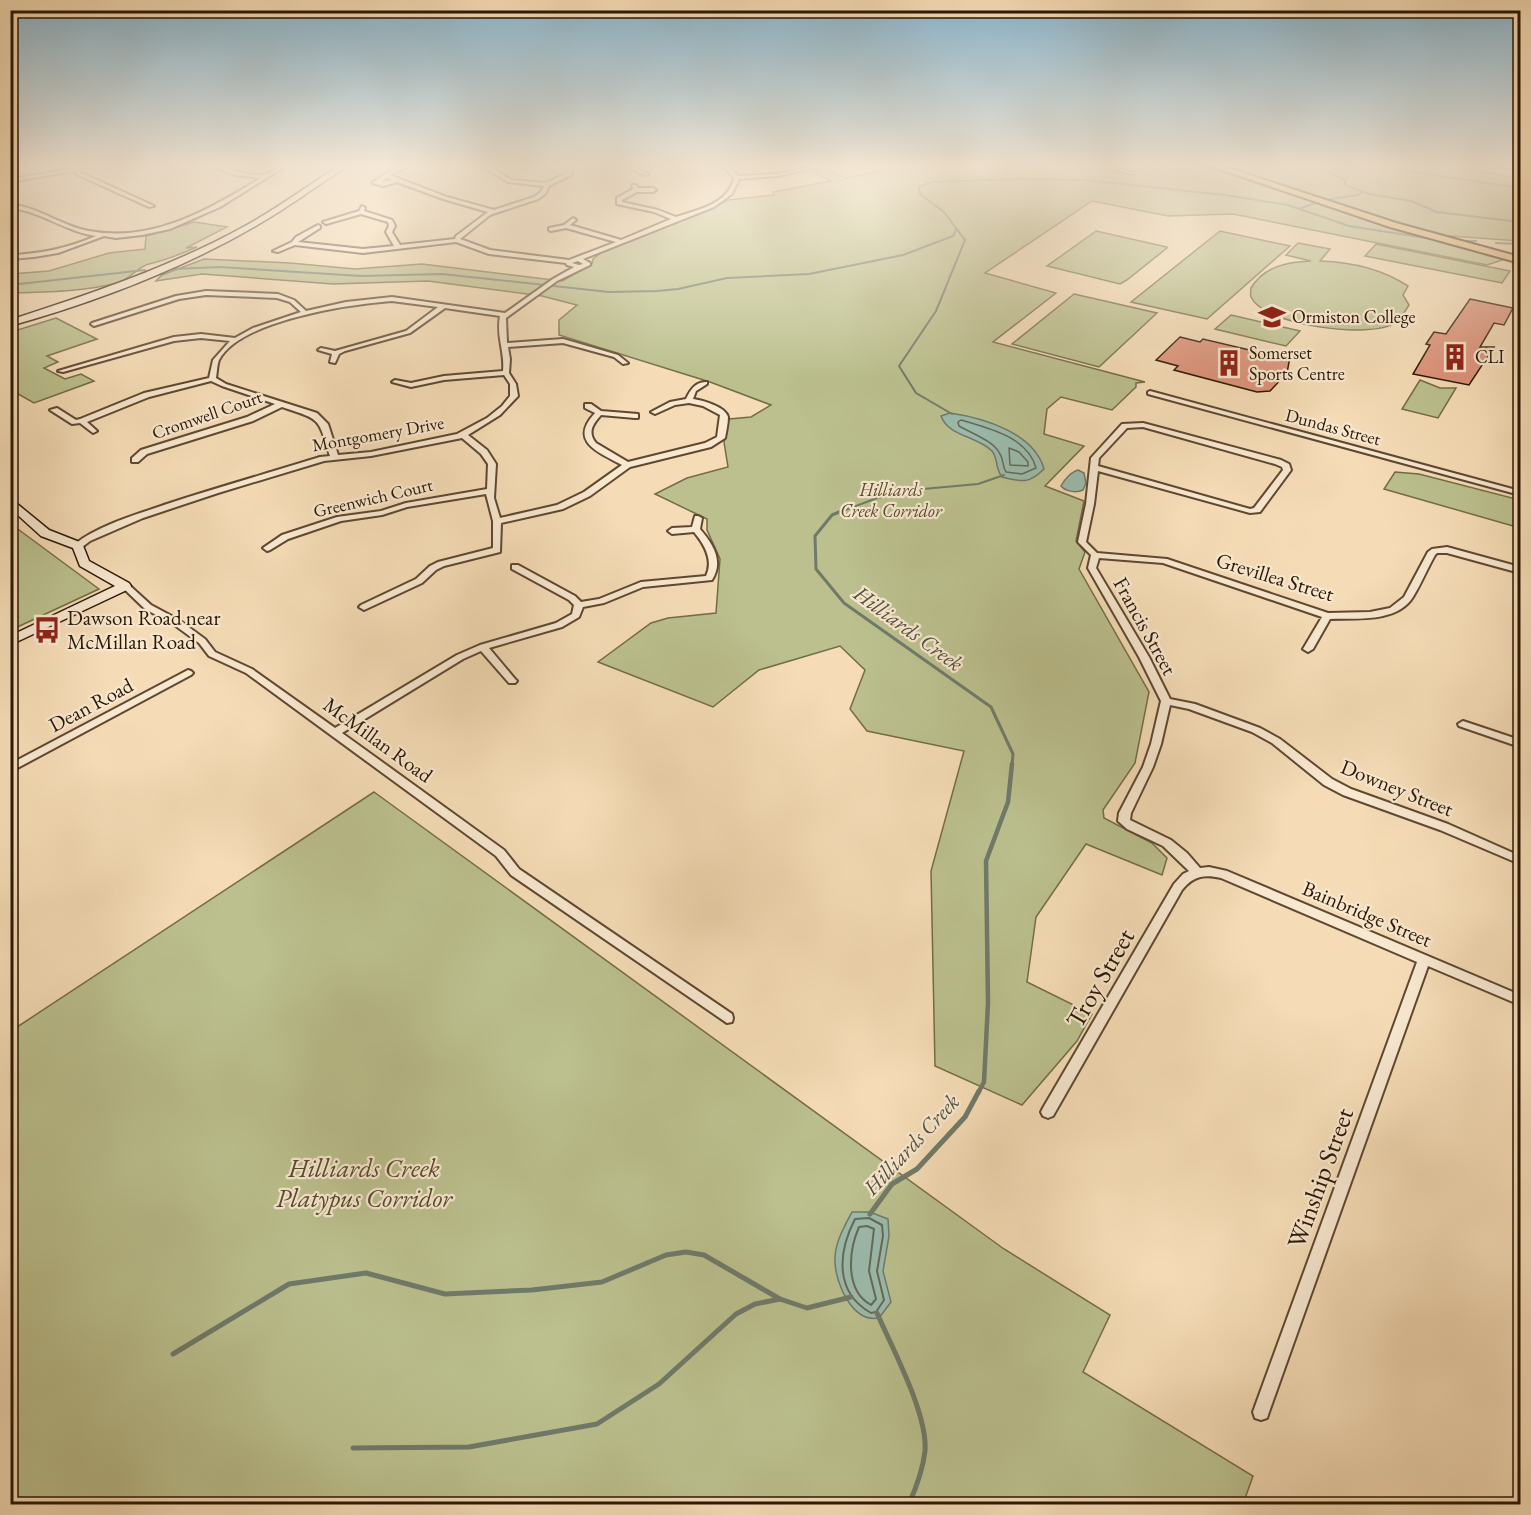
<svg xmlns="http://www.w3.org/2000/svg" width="1531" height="1515" viewBox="0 0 1531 1515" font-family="'EB Garamond',serif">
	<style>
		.green { fill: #bbc08e; stroke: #736c48; stroke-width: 1.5 }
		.water { fill: #9cbcae; stroke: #6f7a6a; stroke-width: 1.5 }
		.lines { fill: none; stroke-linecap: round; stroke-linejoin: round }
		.shore-far1 { stroke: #646a58; stroke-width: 1.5 }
		.shore { stroke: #646a58; stroke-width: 2 }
		.stream-far3 { stroke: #6f7a6a; stroke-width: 2 }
		.stream-far2 { stroke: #6f7a6a; stroke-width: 3 }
		.stream-far1 { stroke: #6f7a6a; stroke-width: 4.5 }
		.stream { stroke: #6f7a6a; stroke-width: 5 }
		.building { fill: #de947c; stroke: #2b1703; stroke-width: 1.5 }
		.street-casing { stroke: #5e4830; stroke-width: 4 }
		.secondary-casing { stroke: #2b1703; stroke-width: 3 }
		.primary-casing { stroke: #2b1703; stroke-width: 4 }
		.street { fill: #f8e8d0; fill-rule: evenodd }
		.secondary { fill: #f8e8d0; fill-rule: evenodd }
		.primary { fill: #eabe7b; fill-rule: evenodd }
		.labels { text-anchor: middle; stroke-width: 4.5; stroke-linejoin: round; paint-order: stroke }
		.far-poi-label { font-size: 18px; fill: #2b1703; stroke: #f8e8d0; text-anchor: start }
		.far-street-label { font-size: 18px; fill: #2b1703; stroke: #f8e8d0 }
		.far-park-label { font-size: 18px; font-style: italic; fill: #564a2d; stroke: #f8e8d0 }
		.street-label { font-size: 21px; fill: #2b1703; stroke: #f8e8d0 }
		.poi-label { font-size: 21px; fill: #2b1703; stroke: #f8e8d0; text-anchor: start }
		.water-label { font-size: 22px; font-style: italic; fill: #53513f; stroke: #f8e8d0 }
		.near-street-label { font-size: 26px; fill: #2b1703; stroke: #f8e8d0 }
		.near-park-label { font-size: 26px; font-style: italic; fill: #564a2d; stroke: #f8e8d0 }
	</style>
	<rect width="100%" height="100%" fill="#f5dcb6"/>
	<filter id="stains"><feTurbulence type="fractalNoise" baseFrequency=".00333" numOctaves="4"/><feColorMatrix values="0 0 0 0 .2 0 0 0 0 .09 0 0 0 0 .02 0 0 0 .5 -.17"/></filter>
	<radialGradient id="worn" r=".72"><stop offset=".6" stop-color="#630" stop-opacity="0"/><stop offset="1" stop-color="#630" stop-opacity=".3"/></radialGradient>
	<g class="green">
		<path d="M 887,164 L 1024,164 L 1038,167 L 1080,168 L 1099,164 L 1136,172 L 1154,164 L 1198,164 L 1395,229 L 1505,259 L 1487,265 L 1233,214 L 1168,216 L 1092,201 L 985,273 L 1056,293 L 993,342 L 1145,382 L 1136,383 L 1136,387 L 1112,410 L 1061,397 L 1047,409 L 1044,434 L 1084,446 L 1045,486 L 1084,501 L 1076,541 L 1085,552 L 1079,569 L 1149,692 L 1135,763 L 1103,810 L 1104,818 L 1152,843 L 1167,858 L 1162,875 L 1086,844 L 1036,917 L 1027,982 L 1092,1014 L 1077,1041 L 1022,1105 L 935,1066 L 931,871 L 964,751 L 867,731 L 850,709 L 865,670 L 840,646 L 759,670 L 713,707 L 598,662 L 651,623 L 668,618 L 716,613 L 720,559 L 707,530 L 707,519 L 655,494 L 687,478 L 728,467 L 724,442 L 729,419 L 751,417 L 771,405 L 710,382 L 559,335 L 559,320 L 577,305 L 542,296 L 428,281 L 333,284 L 202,274 L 156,281 L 162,275 L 204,259 L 290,263 L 355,269 L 422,264 L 562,281 L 592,264 L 593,259 L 607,248 L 707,211 L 728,200 L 774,195 L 773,192 L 831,181 L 810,170 L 822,168 L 846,178 L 897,168 Z"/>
		<path d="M 1222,164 L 1476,164 L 1470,169 L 1520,179 L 1520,241 L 1435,235 L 1396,224 Z"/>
		<path d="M 194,222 L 227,227 L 186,248 L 197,247 C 181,254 166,260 149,264 C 137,267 131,279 117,283 C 82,292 47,292 11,293 L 11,274 L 49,271 L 109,253 L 145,249 L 146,236 Z"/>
		<path d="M 1096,231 L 1167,247 L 1167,248 L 1127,280 L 1120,284 L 1047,266 Z"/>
		<path d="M 1220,231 L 1290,246 L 1207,319 L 1131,302 Z"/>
		<path d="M 1298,243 L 1330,249 L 1320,261 C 1351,262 1382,269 1408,286 L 1403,295 L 1409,305 C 1405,311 1401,319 1395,323 C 1371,339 1264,326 1251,297 C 1250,294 1251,291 1251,288 C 1264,266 1288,262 1311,261 L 1286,255 Z"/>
		<path d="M 1376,244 L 1510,271 L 1502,283 L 1365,256 Z"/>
		<path d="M 1074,294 L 1157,313 L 1099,367 L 1012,344 Z"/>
		<path d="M 1231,315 L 1300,331 L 1286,346 L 1215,329 Z"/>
		<path d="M 56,318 L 97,339 L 47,356 L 58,362 L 44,368 L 65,379 L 81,374 L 94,381 L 34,403 L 11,390 L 11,332 Z"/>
		<path d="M 1420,380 L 1440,388 L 1456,388 L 1438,418 L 1402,409 Z"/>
		<path d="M 1395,472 L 1419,474 L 1520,500 L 1520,528 L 1384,489 Z"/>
		<path d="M 11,524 L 99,589 L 11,630 Z"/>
		<path d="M 374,792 L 1004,1249 L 1110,1315 L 1083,1372 L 1253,1476 L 1243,1504 L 11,1504 L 11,1031 Z"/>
	</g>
	<g class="water">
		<path d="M 950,413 C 984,418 1034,433 1044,469 C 1029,484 1022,482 1002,477 C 995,468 998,458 992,451 C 977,436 948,436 941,416 Z"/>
		<path d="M 1078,470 L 1084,473 L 1086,483 L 1083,490 C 1077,493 1066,492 1061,486 C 1064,480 1071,472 1078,470 Z"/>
		<path d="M 852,1212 L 870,1212 L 888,1219 L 889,1236 L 883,1271 L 891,1302 L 879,1318 C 853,1323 836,1285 835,1262 C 834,1244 844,1227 852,1212 Z"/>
	</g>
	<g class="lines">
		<g class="shore-far1">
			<path d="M 961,420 C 988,428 1028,437 1036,468 L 1022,474 L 1006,472 C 1002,466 1004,460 1000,454 C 994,441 971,433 959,426 L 958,422 Z"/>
			<path d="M 1009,448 L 1019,452 L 1028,462 L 1028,466 L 1010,465 Z"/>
		</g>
		<g class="shore">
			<path d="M 869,1218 L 882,1225 L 883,1236 L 877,1271 L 884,1300 L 876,1312 L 871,1313 C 834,1292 838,1252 855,1219 Z"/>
			<path d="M 867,1226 L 874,1229 L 869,1271 L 876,1299 L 871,1305 C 844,1290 849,1250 859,1227 Z"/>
		</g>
		<g class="stream-far3">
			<path d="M 1520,188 L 1372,166 L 1334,168 L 1330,172 L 1345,180 L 1345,185 L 1369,194 L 1411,201 L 1437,212 L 1520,222"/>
			<path d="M 1336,198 L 1359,195 L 1362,191"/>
			<path d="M 1327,200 L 1333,199"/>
			<path d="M 1301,208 L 1316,203"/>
			<path d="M 1458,241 L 1476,241"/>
			<path d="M 1496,243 L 1520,244"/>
			<path d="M 174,269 L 219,267 L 361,276 L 442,274 L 609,292 L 657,291 L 678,289 L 727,278 L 809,274 L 903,255 L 953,236 L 956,230"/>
			<path d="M 10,285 L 145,270"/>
			<path d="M 952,414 L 916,393 L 899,366 L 936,311 L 965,240 L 944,212 L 920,194 L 919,187 L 932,182 L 1021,179 L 1086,180 L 1225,195 L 1288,205 L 1349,226 L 1439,240"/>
			<path d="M 840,512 L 877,498 L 923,489 L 978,484 L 1004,475"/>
		</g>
		<path class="stream-far2" d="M 844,510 L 832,515 L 815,536 L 816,569 L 844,603 L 991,707 L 1013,754 L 1012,765"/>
		<path class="stream-far1" d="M 978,1093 L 984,1082 L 988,1003 L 986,861 L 1008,802 L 1012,764"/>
		<g class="stream">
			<path d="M 870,1214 L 892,1184 L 917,1169 L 965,1117 L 979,1091"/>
			<path d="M 877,1313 C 892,1348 928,1414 925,1451 C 923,1469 916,1488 909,1504"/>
			<path d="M 173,1354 L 289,1284 L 366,1273 L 445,1294 L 532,1290 L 602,1282 L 666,1255 L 686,1252 L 704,1255 L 780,1299"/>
			<path d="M 353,1448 L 469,1447 L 597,1424 L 659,1384 L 736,1314 L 755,1304 L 780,1299 L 807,1308 L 851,1297"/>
		</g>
	</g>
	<g class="building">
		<path d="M 1470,299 L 1513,308 L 1504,325 L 1494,323 L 1480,347 L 1494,347 L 1469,385 L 1413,374 L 1430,345 L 1426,344 L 1434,332 L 1446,334 Z"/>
		<path d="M 1180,337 L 1200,342 L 1203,339 L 1258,352 L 1290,357 L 1287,373 L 1270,391 L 1257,392 L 1174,370 L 1178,366 L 1156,360 Z"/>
	</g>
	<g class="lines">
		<defs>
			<g id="street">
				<path d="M 68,164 L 72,164 L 82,173 L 154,206 L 149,207 L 78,175 L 74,171 L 10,182 L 10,179 L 72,169 Z"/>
				<path d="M 206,164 C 225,164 243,177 263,175 C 273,174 279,163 289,164 L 220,207 L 170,229 L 142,235 L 116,238 L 104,236 L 58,253 L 34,257 L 10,259 L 10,255 C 41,254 68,248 96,236 C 66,232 41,211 10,208 L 10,204 C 41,208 61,226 89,231 C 152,243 209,210 261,178 L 235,175 Z"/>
				<path d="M 408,164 L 413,164 L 390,175 L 447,197 L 494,210 L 534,197 L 541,192 L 544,186 L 508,182 L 488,170 L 489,164 L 493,164 L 493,168 L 511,180 L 546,183 L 567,173 L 570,164 L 574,164 L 571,175 L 549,186 L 545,194 L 538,199 L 490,215 L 460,239 L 490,250 L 569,260 L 616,242 L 566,228 L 551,231 L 549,230 L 549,228 L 564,225 L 573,218 L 576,220 L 570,225 L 621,240 L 671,219 L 654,212 L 617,204 L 617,198 L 633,189 L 632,185 L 636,185 L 638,188 L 653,188 L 656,190 L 653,192 L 637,192 L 622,200 L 622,202 L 658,210 L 676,217 C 697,210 729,204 734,178 L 721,164 L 725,164 L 738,176 L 778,174 L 824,164 L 831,164 L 778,176 L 739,179 L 732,194 L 714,207 L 583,259 L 590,263 L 590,265 L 557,281 L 506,318 L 507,343 L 563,339 L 618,355 L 628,363 L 623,364 L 614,357 L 563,343 L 508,347 L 510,359 L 509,373 L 516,384 L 518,396 L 500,415 L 468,435 L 487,450 L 496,464 L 494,498 L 500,518 L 557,505 L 584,492 L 622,465 C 599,452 568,442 595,413 L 585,408 L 585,404 L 591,404 L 601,411 L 638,414 L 638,418 L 635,418 L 601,415 C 593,424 587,432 596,443 L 628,462 L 705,443 L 717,437 L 720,415 L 703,406 L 689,403 L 675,405 L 655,414 L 651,412 L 670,402 L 686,399 C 690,390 696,381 707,382 L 707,384 L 696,391 L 693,399 C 702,400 726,407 728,417 C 728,424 726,432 725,438 L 711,447 L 630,467 L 590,496 L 563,509 L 501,523 L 500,552 L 444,566 L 436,570 L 422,583 L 364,610 L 359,607 L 361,605 L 416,579 L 430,566 L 438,562 L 493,548 L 493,521 L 486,494 L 407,507 L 382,515 L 341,521 L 288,539 L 270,550 L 267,551 L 263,548 L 282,535 L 337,517 L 381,511 L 406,503 L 487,489 L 488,464 L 481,454 L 462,438 L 371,456 L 324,461 L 218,493 L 143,518 L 90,541 L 81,548 L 75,548 L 75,544 C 99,525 138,514 167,504 C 218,487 269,473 320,457 L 330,456 C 318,417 321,420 282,407 L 253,421 L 147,454 L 138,462 L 132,462 L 132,458 L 141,450 L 247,417 L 275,404 L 222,386 L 211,381 L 149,397 L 87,422 L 97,431 L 93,433 L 80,423 L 72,424 L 50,410 L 57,408 L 76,420 L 80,419 L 144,393 L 209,378 L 213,360 L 230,341 L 201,338 L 174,341 L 63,372 L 58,371 L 174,337 L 201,334 L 235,338 L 253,328 L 301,312 L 290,302 L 277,298 L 206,295 L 179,299 L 94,326 L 91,324 L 92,323 L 176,296 L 206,291 L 278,294 L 294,300 L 306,311 L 346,302 L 392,297 L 505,313 L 553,279 L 574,267 L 567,265 L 566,263 L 489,254 L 456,242 L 363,253 L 295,245 L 278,252 L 273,251 L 292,242 L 296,237 L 318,225 L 320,226 L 320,228 L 298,242 L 363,249 L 394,246 L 386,232 L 389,226 L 388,222 L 361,214 L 326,224 L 323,222 L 359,211 L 362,206 L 365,208 L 364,211 L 392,220 L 395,226 L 392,232 L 400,245 L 455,239 L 456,236 L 488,212 L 443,199 L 397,182 L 383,186 L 372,183 L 388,172 ZM 387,178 L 392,180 L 380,182 ZM 578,261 L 583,264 L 579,265 L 572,263 ZM 392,301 L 438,307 L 406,331 L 335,351 L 321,348 L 318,350 L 332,354 L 330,362 L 335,363 L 339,354 L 345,351 L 410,333 L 445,308 L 500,316 C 496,336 505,352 503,371 L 444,376 L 411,383 L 395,380 L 392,382 L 411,387 L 444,380 L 504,375 L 510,384 L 510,396 L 502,406 L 487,418 L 457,434 L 371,452 L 338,455 L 328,424 L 317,413 L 226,384 L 216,378 C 217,373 217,365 219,360 C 240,320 351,304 392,301 Z"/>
				<path d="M 621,164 L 626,164 L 648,174 L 644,175 Z"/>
				<path d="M 1090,164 L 1097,164 L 1135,173 L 1133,174 Z"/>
				<path d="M 1494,164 L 1520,168 L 1520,170 L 1494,165 Z"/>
				<path d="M 1150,391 L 1520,491 L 1520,495 L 1148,394 L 1148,392 Z"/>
				<path d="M 1143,423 L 1281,460 L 1289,464 L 1291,470 L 1260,512 L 1250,513 L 1098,471 L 1094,504 L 1086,542 L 1097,553 L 1167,559 L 1328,613 L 1370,612 L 1390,608 L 1404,597 L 1428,552 L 1432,549 L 1447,547 L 1520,567 L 1520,573 L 1447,553 L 1437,553 L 1435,555 C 1427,569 1421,584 1413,597 C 1397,623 1356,618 1330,619 L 1313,649 L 1308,652 L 1303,649 L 1322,617 L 1163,563 L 1099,558 L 1096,568 L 1149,657 L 1170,699 L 1195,704 L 1260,728 L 1280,739 L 1332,779 L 1351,789 L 1448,824 L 1520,856 L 1520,864 L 1440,830 L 1343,795 L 1324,785 L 1272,743 L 1252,732 L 1189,709 L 1170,705 L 1161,744 L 1153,767 L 1131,813 L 1130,820 L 1171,840 L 1187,853 L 1200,868 L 1209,867 L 1227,871 L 1520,995 L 1520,1005 L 1428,966 L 1269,1412 L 1267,1418 L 1261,1420 L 1255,1418 L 1253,1412 L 1417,962 L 1221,878 C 1204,874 1193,876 1182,890 L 1053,1116 L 1048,1118 L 1043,1116 L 1041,1112 L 1043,1108 L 1174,884 L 1183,874 L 1189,871 L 1163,846 L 1127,829 L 1118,821 L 1119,813 L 1143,767 L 1151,744 L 1161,701 L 1139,657 L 1088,568 L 1091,555 L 1078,542 L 1086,504 L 1091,458 L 1122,424 ZM 1143,427 L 1275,464 L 1282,467 L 1283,470 L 1254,508 L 1250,509 L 1098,466 L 1099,458 L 1127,428 Z"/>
				<path d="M 695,516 L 698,516 L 702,518 L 700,529 C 713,544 724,561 712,580 L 643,587 L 604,603 L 583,607 L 579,617 L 562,627 L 489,648 L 515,679 L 517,681 L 515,683 L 509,683 L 481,651 L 463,659 L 342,733 L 504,850 L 519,869 L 732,1014 L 733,1018 L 732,1022 L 727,1023 L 511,875 L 496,856 L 246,673 L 209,656 L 199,643 L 173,624 L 145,609 L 121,586 L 125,583 L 128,584 L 151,605 L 179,620 L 205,639 L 215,652 L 252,669 L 335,728 L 457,655 L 480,645 L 556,623 L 572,614 L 574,605 L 569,600 L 512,569 L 512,565 L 518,565 L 575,596 L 581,602 L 599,599 L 641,582 L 706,576 C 714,560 704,544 694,532 L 672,534 L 668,531 L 672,528 L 692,527 Z"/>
				<path d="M 188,670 L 191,671 L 193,673 L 191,675 L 10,772 L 10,764 Z"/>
				<path d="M 1463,721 L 1520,740 L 1520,747 L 1459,726 L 1458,724 Z"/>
			</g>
			<g id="secondary">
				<path d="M 341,164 L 348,164 C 335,176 318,185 303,196 C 216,256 113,297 10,326 L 10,320 C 90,294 171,267 245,226 C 278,208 309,185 341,164 Z"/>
				<path d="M 10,498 L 49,530 L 82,543 L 89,561 L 129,583 L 131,586 L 129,589 L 10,645 L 10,636 L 115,586 L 80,566 L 73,548 L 41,536 L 10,508 Z"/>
			</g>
			<path id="primary" d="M 1205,164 L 1216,164 L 1396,223 L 1520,257 L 1520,263 L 1390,227 Z"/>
		</defs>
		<use href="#street" class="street-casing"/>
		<use href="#secondary" class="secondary-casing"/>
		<use href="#primary" class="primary-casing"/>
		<use href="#street" class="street"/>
		<use href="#secondary" class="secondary"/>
		<use href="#primary" class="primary"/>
	</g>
	<linearGradient id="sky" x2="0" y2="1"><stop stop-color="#89b7d1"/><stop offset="0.44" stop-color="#faefde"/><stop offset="1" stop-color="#faefde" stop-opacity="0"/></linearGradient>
	<rect width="1531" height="376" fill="url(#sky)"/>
	<defs>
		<symbol id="school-bare" viewBox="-9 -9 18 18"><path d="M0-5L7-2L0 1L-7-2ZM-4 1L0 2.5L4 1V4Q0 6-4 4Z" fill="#8f2418" stroke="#f8e8d0" stroke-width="2.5" paint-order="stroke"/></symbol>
		<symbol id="building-bare" viewBox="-9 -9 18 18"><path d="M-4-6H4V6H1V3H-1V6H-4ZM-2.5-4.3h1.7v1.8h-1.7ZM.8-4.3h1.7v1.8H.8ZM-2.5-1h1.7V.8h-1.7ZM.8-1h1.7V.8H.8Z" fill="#8f2418" stroke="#f8e8d0" stroke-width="2.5" paint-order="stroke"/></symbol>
		<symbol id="bus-bare" viewBox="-9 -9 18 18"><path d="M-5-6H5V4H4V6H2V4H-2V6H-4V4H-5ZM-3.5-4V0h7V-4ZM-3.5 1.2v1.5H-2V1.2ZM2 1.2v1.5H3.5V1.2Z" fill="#8f2418" stroke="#f8e8d0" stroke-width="2.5" paint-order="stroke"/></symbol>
	</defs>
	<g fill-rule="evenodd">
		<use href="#school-bare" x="1253" y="298" width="38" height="38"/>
		<use href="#building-bare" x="1436" y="338" width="38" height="38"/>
		<use href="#building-bare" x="1210" y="344" width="38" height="38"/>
		<use href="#bus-bare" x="28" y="611" width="38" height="38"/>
	</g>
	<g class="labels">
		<g class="far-poi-label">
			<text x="1292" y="323">Ormiston College</text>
			<text x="1249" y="359">Somerset<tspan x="1249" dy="21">Sports Centre</tspan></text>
			<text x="1475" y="363">CLI</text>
		</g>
		<g class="far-street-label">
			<text transform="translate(207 415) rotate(-19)" y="6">Cromwell Court</text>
			<text transform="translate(1333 427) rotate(15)" y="6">Dundas Street</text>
			<text transform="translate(378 434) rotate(-10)" y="6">Montgomery Drive</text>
			<text transform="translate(373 498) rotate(-13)" y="6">Greenwich Court</text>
		</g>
		<g class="far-park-label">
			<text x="891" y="496">Hilliards<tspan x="891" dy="21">Creek Corridor</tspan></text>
		</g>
		<g class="street-label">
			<text transform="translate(1275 577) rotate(17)" y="7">Grevillea Street</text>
			<text transform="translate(1145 626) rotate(61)" y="7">Francis Street</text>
			<text transform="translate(91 705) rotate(-28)" y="7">Dean Road</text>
			<text transform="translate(378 740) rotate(36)" y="7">McMillan Road</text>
			<text transform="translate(1397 788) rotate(22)" y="7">Downey Street</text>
			<text transform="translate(1367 914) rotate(23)" y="7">Bainbridge Street</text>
		</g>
		<g class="poi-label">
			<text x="67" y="625">Dawson Road near<tspan x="67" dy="24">McMillan Road</tspan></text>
		</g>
		<g class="water-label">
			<text transform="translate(909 628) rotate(36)" y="8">Hilliards Creek</text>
			<text transform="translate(911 1144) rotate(-47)" y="8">Hilliards Creek</text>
		</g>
		<g class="near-street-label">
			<text transform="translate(1100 978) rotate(-60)" y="9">Troy Street</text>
			<text transform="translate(1320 1178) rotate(-70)" y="9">Winship Street</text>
		</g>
		<g class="near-park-label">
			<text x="364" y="1177">Hilliards Creek<tspan x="364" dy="30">Platypus Corridor</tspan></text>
		</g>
	</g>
	<rect width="1531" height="1515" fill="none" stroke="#f5dcb6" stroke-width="36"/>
	<rect x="12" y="12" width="1507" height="1491" fill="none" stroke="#2b1703" stroke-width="3"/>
	<rect x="18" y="18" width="1495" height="1479" fill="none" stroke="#2b1703" stroke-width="1.5"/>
	<rect width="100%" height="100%" filter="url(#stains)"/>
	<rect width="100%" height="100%" fill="url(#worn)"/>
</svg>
